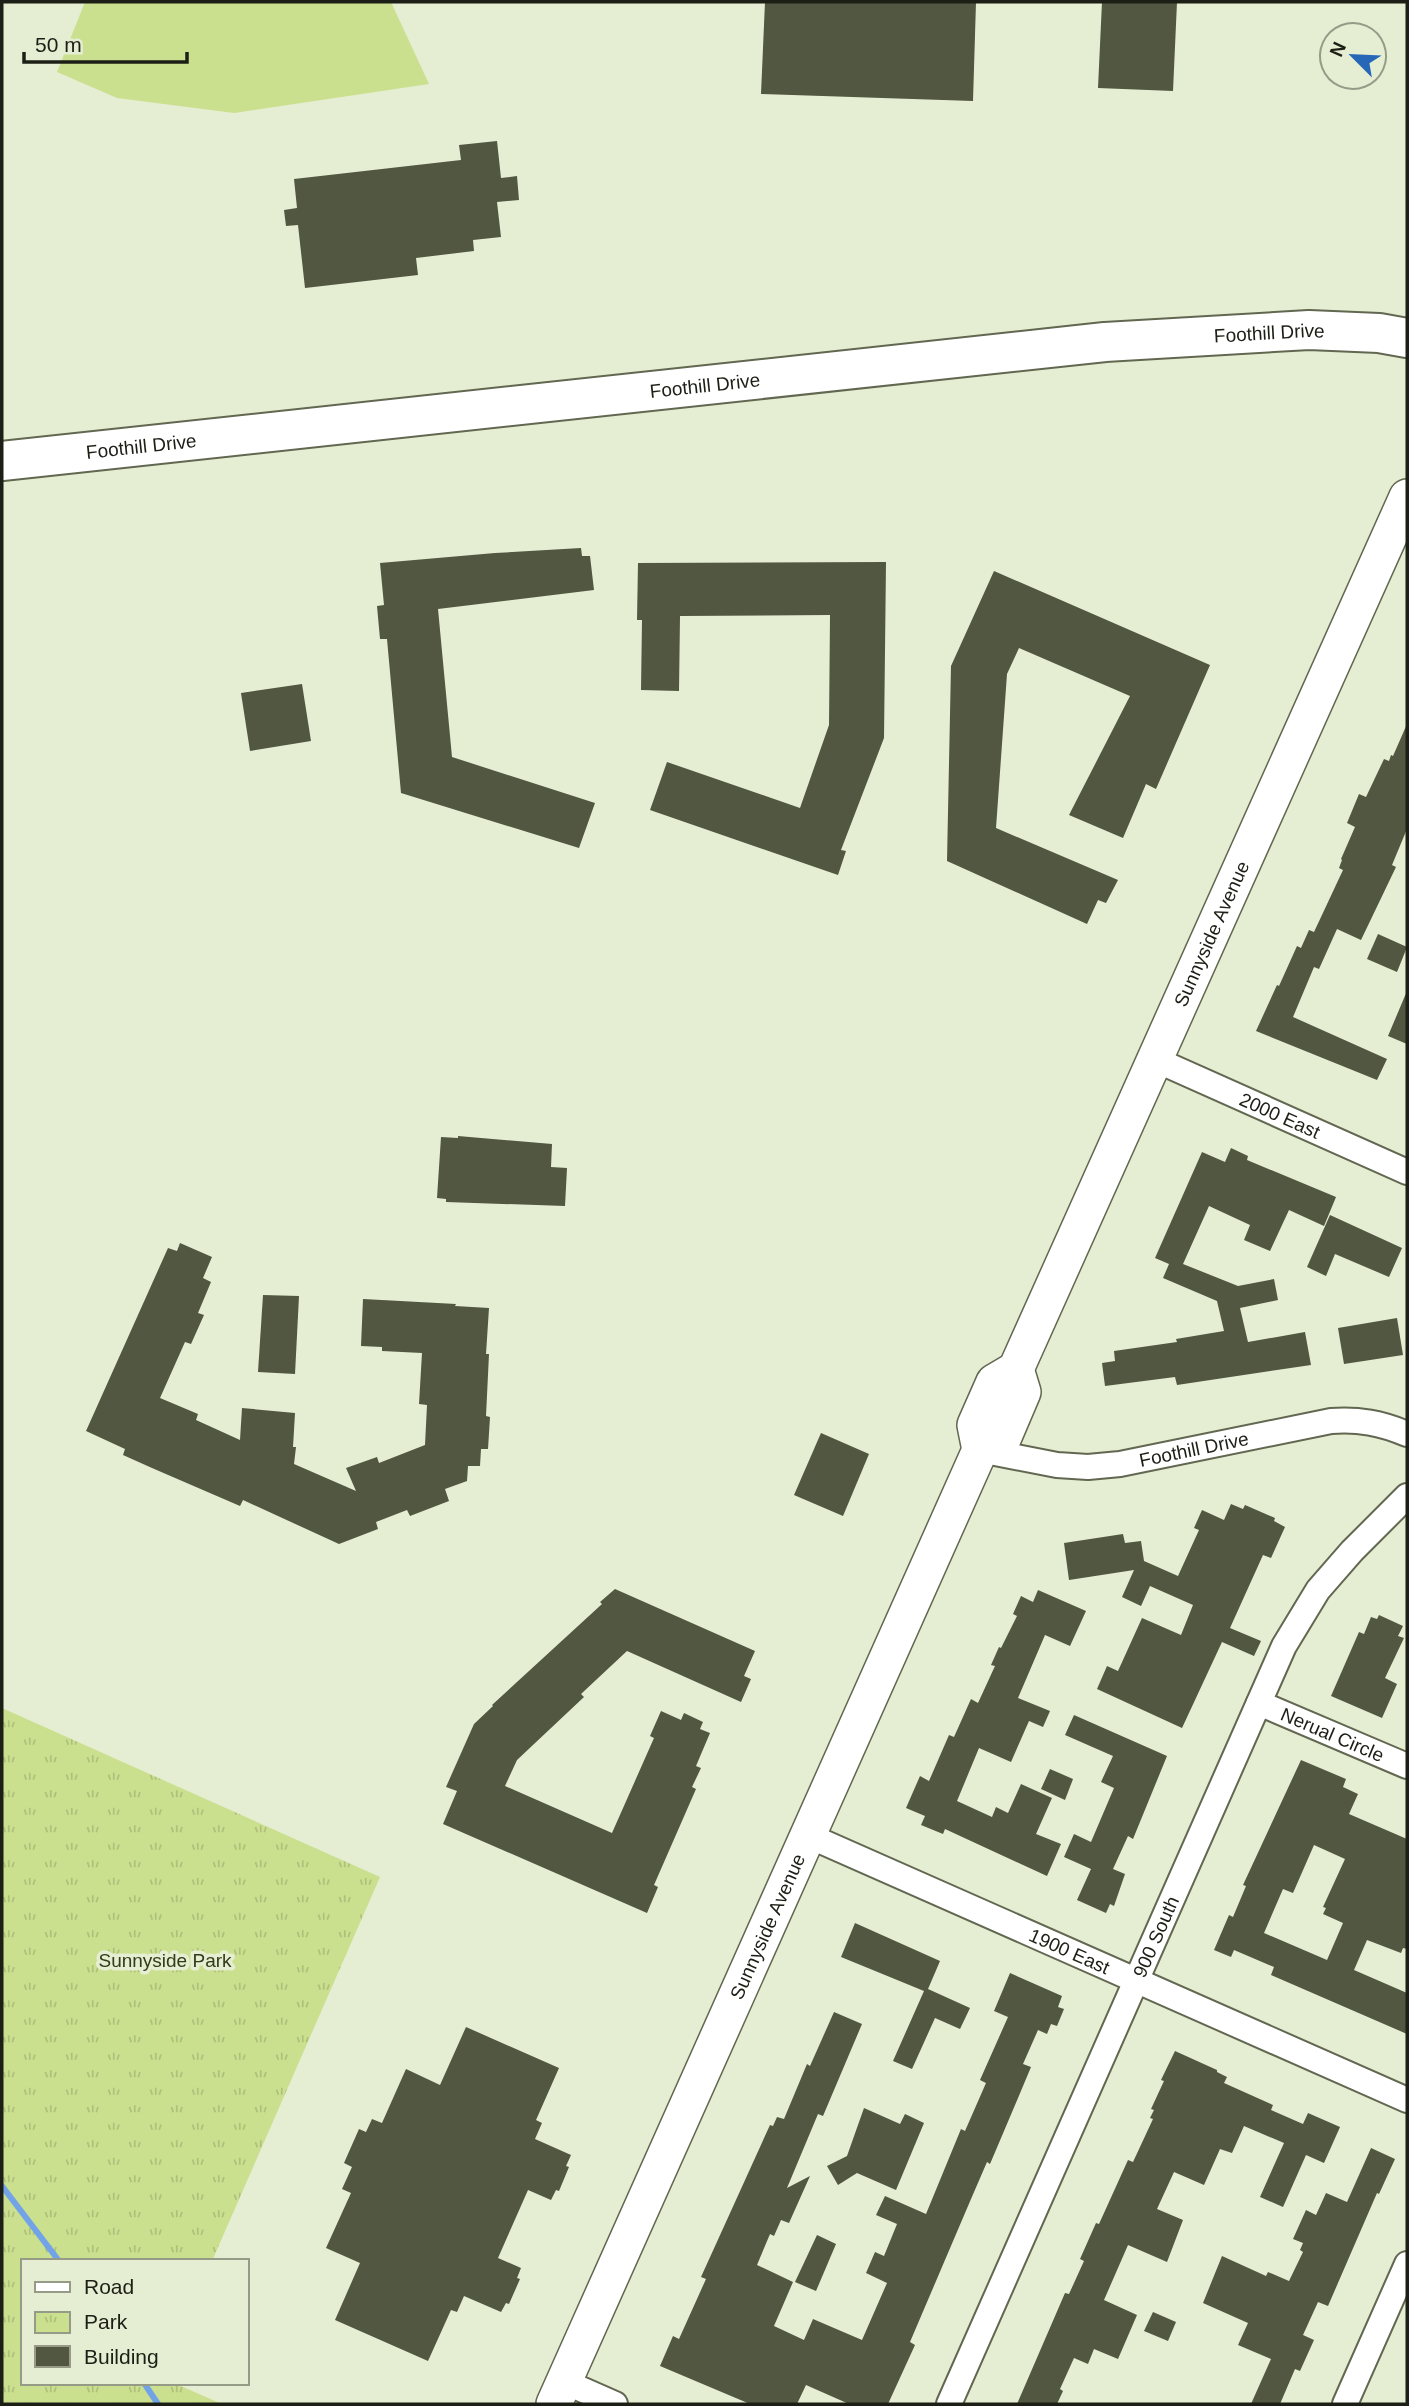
<svg xmlns="http://www.w3.org/2000/svg" width="1409" height="2406" viewBox="0 0 1409 2406" font-family="Helvetica,sans-serif">
	<style>
		.green { fill: #cbe08f }
		.park { fill: url(#park-tufts) }
		.lines { fill: none; stroke-linecap: round; stroke-linejoin: round }
		.stream { stroke: #72a3e6; stroke-width: 6 }
		.building { fill: #515740; fill-rule: evenodd }
		.street-casing { stroke: #616750; stroke-width: 28 }
		.secondary-casing { stroke: #616750; stroke-width: 38 }
		.primary-casing { stroke: #616750; stroke-width: 42 }
		.street { stroke: #fff; stroke-width: 24 }
		.secondary { stroke: #fff; stroke-width: 35 }
		.primary { stroke: #fff; stroke-width: 38 }
		.labels { text-anchor: middle; stroke-width: 7; stroke-linejoin: round; paint-order: stroke }
		.street-label { font-size: 19px; fill: #1c1f15; stroke: #e5edd2 }
		.park-label { font-size: 19px; fill: #333b18; stroke: #e5edd2 }
	</style>
	<defs>
		<pattern id="park-tufts" width="24" height="20" patternUnits="userSpaceOnUse" patternTransform="scale(1.75)"><rect width="24" height="20" fill="#cbe08f"/><path d="M3 7l-1-3M5 7V3M7 7l1-3M15 17l-1-3M17 17v-4M19 17l1-3" fill="none" stroke="#aec07a"/></pattern>
	</defs>
	<rect width="100%" height="100%" fill="#e5edd2"/>
	<path class="green" d="M 85,2 L 391,2 L 429,84 L 234,113 L 117,98 L 57,72 Z"/>
	<path class="park" d="M 2,1708 L 380,1877 L 212,2261 L 23,2261 L 23,2383 L 174,2383 L 222,2404 L 2,2404 Z"/>
	<g class="lines">
		<g class="stream">
			<path d="M 2,2186 L 59,2261"/>
			<path d="M 144,2383 L 158,2404"/>
		</g>
	</g>
	<g class="building">
		<path d="M 765,2 L 976,2 L 973,101 L 761,94 Z"/>
		<path d="M 1102,2 L 1177,2 L 1173,91 L 1098,88 Z"/>
		<path d="M 497,141 L 501,178 L 517,176 L 519,200 L 497,202 L 501,237 L 473,240 L 474,251 L 416,258 L 418,275 L 305,288 L 298,225 L 286,226 L 284,210 L 297,208 L 294,179 L 461,160 L 459,145 Z"/>
		<path d="M 581,548 L 582,556 L 590,556 L 594,590 L 438,609 L 452,757 L 595,803 L 579,848 L 401,793 L 387,639 L 380,639 L 377,606 L 384,605 L 380,563 L 495,553 Z"/>
		<path d="M 886,562 L 884,738 L 841,850 L 846,851 L 838,875 L 650,810 L 667,762 L 800,808 L 829,725 L 830,615 L 680,616 L 679,691 L 641,690 L 642,620 L 637,620 L 638,563 Z"/>
		<path d="M 994,571 L 1210,665 L 1156,789 L 1146,784 L 1123,838 L 1069,815 L 1130,696 L 1019,648 L 1007,674 L 996,828 L 1118,880 L 1106,903 L 1098,900 L 1087,924 L 947,861 L 951,666 Z"/>
		<path d="M 302,684 L 311,741 L 250,751 L 241,693 Z"/>
		<path d="M 1407,724 L 1407,829 L 1392,865 L 1396,867 L 1361,940 L 1337,929 L 1319,969 L 1314,967 L 1293,1017 L 1387,1059 L 1377,1080 L 1256,1031 L 1277,985 L 1279,986 L 1297,946 L 1301,948 L 1309,930 L 1314,932 L 1343,870 L 1339,868 L 1342,860 L 1341,859 L 1355,827 L 1347,823 L 1359,794 L 1366,797 L 1384,759 L 1389,761 L 1391,755 L 1393,756 Z"/>
		<path d="M 1378,934 L 1407,947 L 1397,972 L 1367,959 Z"/>
		<path d="M 1407,991 L 1407,1044 L 1388,1036 Z"/>
		<path d="M 458,1136 L 552,1144 L 551,1167 L 567,1168 L 565,1206 L 446,1202 L 446,1199 L 437,1198 L 441,1137 L 458,1138 Z"/>
		<path d="M 1231,1148 L 1248,1156 L 1247,1160 L 1336,1197 L 1324,1226 L 1289,1210 L 1270,1251 L 1244,1240 L 1250,1225 L 1209,1206 L 1183,1264 L 1238,1286 L 1274,1279 L 1278,1300 L 1240,1308 L 1248,1342 L 1305,1332 L 1311,1365 L 1177,1385 L 1175,1377 L 1105,1386 L 1102,1363 L 1115,1361 L 1114,1351 L 1177,1342 L 1176,1339 L 1224,1331 L 1217,1301 L 1163,1278 L 1169,1264 L 1155,1258 L 1202,1152 L 1225,1162 Z"/>
		<path d="M 1330,1215 L 1402,1248 L 1389,1277 L 1335,1254 L 1326,1276 L 1307,1267 Z"/>
		<path d="M 180,1243 L 212,1257 L 203,1278 L 211,1282 L 198,1313 L 204,1315 L 191,1344 L 185,1342 L 160,1398 L 198,1414 L 196,1420 L 240,1440 L 242,1408 L 295,1413 L 293,1447 L 296,1447 L 294,1464 L 356,1491 L 346,1468 L 377,1457 L 379,1463 L 425,1445 L 427,1405 L 419,1404 L 422,1353 L 382,1351 L 382,1347 L 361,1346 L 363,1299 L 456,1304 L 455,1306 L 489,1308 L 486,1354 L 489,1354 L 486,1416 L 490,1417 L 488,1449 L 481,1449 L 480,1466 L 468,1466 L 467,1481 L 445,1489 L 449,1501 L 410,1516 L 407,1510 L 376,1522 L 378,1529 L 339,1544 L 243,1500 L 240,1506 L 152,1468 L 123,1455 L 125,1449 L 86,1431 L 168,1248 L 177,1251 Z"/>
		<path d="M 263,1295 L 299,1296 L 295,1374 L 258,1372 Z"/>
		<path d="M 1397,1318 L 1403,1355 L 1344,1364 L 1338,1328 Z"/>
		<path d="M 821,1433 L 869,1454 L 843,1516 L 794,1495 Z"/>
		<path d="M 1231,1504 L 1243,1509 L 1245,1505 L 1275,1518 L 1274,1521 L 1285,1527 L 1271,1558 L 1263,1555 L 1230,1628 L 1261,1641 L 1254,1656 L 1222,1642 L 1182,1728 L 1097,1689 L 1107,1666 L 1118,1671 L 1142,1618 L 1181,1635 L 1193,1605 L 1150,1586 L 1141,1606 L 1122,1597 L 1134,1570 L 1069,1580 L 1064,1543 L 1123,1534 L 1125,1543 L 1141,1541 L 1144,1561 L 1178,1576 L 1199,1530 L 1194,1528 L 1202,1510 L 1224,1520 Z"/>
		<path d="M 615,1589 L 755,1651 L 744,1676 L 751,1679 L 741,1702 L 627,1651 L 581,1694 L 584,1697 L 517,1760 L 505,1786 L 612,1833 L 654,1738 L 650,1736 L 661,1711 L 681,1720 L 684,1713 L 703,1722 L 700,1729 L 710,1733 L 696,1766 L 701,1768 L 692,1787 L 696,1789 L 654,1885 L 658,1887 L 647,1913 L 443,1824 L 457,1791 L 446,1787 L 474,1724 L 493,1706 L 492,1705 L 602,1604 L 600,1602 Z"/>
		<path d="M 1038,1590 L 1086,1611 L 1070,1646 L 1045,1635 L 1018,1698 L 1050,1711 L 1043,1727 L 1029,1721 L 1011,1762 L 979,1748 L 957,1801 L 992,1817 L 996,1807 L 1008,1813 L 1021,1784 L 1052,1798 L 1036,1834 L 1061,1844 L 1047,1876 L 945,1829 L 943,1834 L 921,1825 L 925,1816 L 906,1808 L 920,1776 L 929,1781 L 949,1735 L 954,1737 L 971,1699 L 978,1703 L 995,1666 L 991,1665 L 999,1647 L 1001,1648 L 1017,1616 L 1013,1614 L 1021,1596 L 1033,1602 Z"/>
		<path d="M 1379,1615 L 1403,1626 L 1398,1636 L 1404,1638 L 1385,1678 L 1397,1684 L 1382,1718 L 1331,1696 L 1359,1632 L 1364,1634 L 1371,1617 L 1377,1619 Z"/>
		<path d="M 1074,1715 L 1167,1756 L 1133,1839 L 1128,1836 L 1113,1869 L 1125,1874 L 1114,1906 L 1110,1904 L 1106,1913 L 1077,1900 L 1091,1869 L 1064,1857 L 1074,1834 L 1091,1842 L 1114,1788 L 1101,1782 L 1113,1756 L 1065,1735 Z"/>
		<path d="M 1301,1760 L 1346,1779 L 1343,1787 L 1358,1794 L 1349,1814 L 1407,1839 L 1407,1949 L 1403,1948 L 1401,1953 L 1367,1940 L 1354,1970 L 1407,1993 L 1407,2034 L 1271,1975 L 1274,1967 L 1234,1950 L 1231,1957 L 1214,1950 L 1229,1915 L 1233,1917 L 1246,1886 L 1243,1885 ZM 1314,1845 L 1345,1859 L 1323,1907 L 1326,1908 L 1323,1914 L 1343,1923 L 1327,1960 L 1264,1933 L 1283,1889 L 1293,1893 Z"/>
		<path d="M 1050,1769 L 1073,1779 L 1065,1800 L 1041,1789 Z"/>
		<path d="M 855,1923 L 940,1961 L 928,1989 L 970,2008 L 960,2029 L 935,2018 L 912,2069 L 893,2061 L 924,1991 L 841,1957 Z"/>
		<path d="M 1010,1973 L 1062,1996 L 1058,2007 L 1064,2009 L 1057,2026 L 1051,2024 L 1047,2034 L 1038,2030 L 1023,2064 L 1031,2067 L 1018,2098 L 990,2164 L 987,2162 L 971,2199 L 910,2342 L 915,2345 L 888,2404 L 849,2404 L 806,2385 L 797,2404 L 750,2404 L 660,2366 L 673,2336 L 679,2339 L 706,2279 L 701,2277 L 770,2125 L 773,2126 L 777,2117 L 784,2119 L 807,2064 L 810,2066 L 834,2012 L 862,2024 L 823,2116 L 818,2114 L 787,2188 L 810,2176 L 789,2223 L 781,2220 L 774,2236 L 770,2234 L 757,2265 L 793,2282 L 774,2326 L 804,2340 L 813,2319 L 862,2340 L 887,2283 L 866,2273 L 875,2252 L 884,2256 L 897,2224 L 876,2215 L 885,2196 L 926,2214 L 961,2129 L 965,2131 L 986,2083 L 980,2080 L 1008,2017 L 994,2011 Z"/>
		<path d="M 466,2027 L 559,2068 L 536,2120 L 542,2123 L 535,2139 L 571,2155 L 566,2166 L 569,2167 L 559,2191 L 556,2190 L 551,2200 L 528,2190 L 498,2258 L 521,2268 L 517,2278 L 520,2279 L 509,2304 L 506,2303 L 501,2312 L 464,2296 L 457,2312 L 451,2310 L 428,2361 L 335,2320 L 360,2263 L 326,2248 L 351,2193 L 342,2189 L 352,2167 L 344,2163 L 359,2129 L 366,2132 L 372,2119 L 382,2123 L 406,2069 L 440,2085 Z"/>
		<path d="M 1175,2051 L 1217,2070 L 1217,2072 L 1227,2077 L 1224,2083 L 1273,2105 L 1271,2110 L 1303,2124 L 1308,2113 L 1340,2127 L 1324,2163 L 1306,2155 L 1283,2207 L 1260,2197 L 1284,2143 L 1244,2126 L 1232,2153 L 1220,2149 L 1204,2185 L 1174,2172 L 1157,2209 L 1183,2220 L 1167,2262 L 1128,2245 L 1104,2300 L 1137,2315 L 1118,2359 L 1094,2349 L 1088,2364 L 1074,2358 L 1060,2389 L 1063,2391 L 1057,2404 L 1017,2404 L 1065,2293 L 1069,2294 L 1084,2261 L 1080,2259 L 1096,2223 L 1099,2224 L 1128,2160 L 1133,2162 L 1153,2119 L 1150,2118 L 1154,2110 L 1151,2109 L 1164,2081 L 1161,2080 Z"/>
		<path d="M 864,2108 L 900,2124 L 905,2114 L 924,2123 L 896,2190 L 857,2173 L 838,2185 L 827,2166 L 847,2156 Z"/>
		<path d="M 1371,2148 L 1395,2159 L 1379,2194 L 1377,2193 L 1328,2306 L 1318,2302 L 1303,2335 L 1314,2340 L 1300,2371 L 1295,2369 L 1280,2404 L 1251,2404 L 1271,2359 L 1238,2345 L 1248,2323 L 1203,2303 L 1222,2256 L 1266,2276 L 1268,2272 L 1289,2281 L 1303,2252 L 1300,2250 L 1303,2243 L 1293,2239 L 1306,2210 L 1316,2215 L 1326,2193 L 1347,2202 Z"/>
		<path d="M 817,2235 L 836,2244 L 816,2291 L 795,2282 Z"/>
		<path d="M 1153,2312 L 1176,2322 L 1168,2341 L 1144,2331 Z"/>
	</g>
	<g class="lines">
		<defs>
			<g id="street">
				<path id="s1" d="M 1154,1059 L 1407,1172"/>
				<path id="s2" d="M 980,1450 L 1057,1465 L 1088,1467 L 1120,1464 L 1331,1421 C 1359,1419 1381,1423 1407,1434"/>
				<path id="s3" d="M 1259,1703 L 1407,1766"/>
				<path id="s4" d="M 807,1835 L 1407,2100"/>
				<path d="M 565,2382 L 615,2404"/>
				<path id="s5" d="M 949,2404 L 1284,1646 L 1318,1590 L 1352,1551 L 1407,1496"/>
				<path d="M 1345,2404 L 1407,2264"/>
			</g>
			<g id="secondary">
				<path d="M 980,1450 L 1003,1439 L 1023,1392 L 1016,1369"/>
				<path id="s6" d="M 554,2404 L 980,1450 L 975,1425 L 994,1382 L 1016,1369 L 1407,497"/>
			</g>
			<g id="primary">
				<path id="s7" d="M 2,461 L 1105,342 L 1309,330 L 1379,333 L 1407,338"/>
			</g>
		</defs>
		<use href="#street" class="street-casing"/>
		<use href="#secondary" class="secondary-casing"/>
		<use href="#primary" class="primary-casing"/>
		<use href="#street" class="street"/>
		<use href="#secondary" class="secondary"/>
		<use href="#primary" class="primary"/>
	</g>
	<g class="labels">
		<g class="street-label">
			<text dy="7" stroke="none"><textPath href="#s7" startOffset="1274">Foothill Drive</textPath></text>
			<text dy="7" stroke="none"><textPath href="#s7" startOffset="707">Foothill Drive</textPath></text>
			<text dy="7" stroke="none"><textPath href="#s7" startOffset="140">Foothill Drive</textPath></text>
			<text dy="7" stroke="none"><textPath href="#s6" startOffset="1620">Sunnyside Avenue</textPath></text>
			<text dy="7" stroke="none"><textPath href="#s1" startOffset="138">2000 East</textPath></text>
			<text dy="7" stroke="none"><textPath href="#s2" startOffset="217">Foothill Drive</textPath></text>
			<text dy="7" stroke="none"><textPath href="#s3" startOffset="80">Nerual Circle</textPath></text>
			<text dy="7" stroke="none"><textPath href="#s6" startOffset="523">Sunnyside Avenue</textPath></text>
			<text dy="7" stroke="none"><textPath href="#s5" startOffset="511">900 South</textPath></text>
			<text dy="7" stroke="none"><textPath href="#s4" startOffset="287">1900 East</textPath></text>
		</g>
		<g class="park-label">
			<text x="165" y="1967">Sunnyside Park</text>
		</g>
	</g>
	<rect width="1409" height="2406" fill="none" stroke="#1c1f15" stroke-width="7"/>
	<rect x="21" y="2259" width="228" height="126" fill="#e5edd2" stroke="#959b86" stroke-width="2"/>
	<rect x="35" y="2282" width="35" height="10" fill="#ffffff" stroke="#959b86" stroke-width="2"/>
	<text x="84" y="2294" font-size="21" fill="#1c1f15">Road</text>
	<rect x="35" y="2312" width="35" height="21" fill="url(#park-tufts)" stroke="#959b86" stroke-width="2"/>
	<text x="84" y="2329" font-size="21" fill="#1c1f15">Park</text>
	<rect x="35" y="2346" width="35" height="21" fill="#515740" stroke="#959b86" stroke-width="2"/>
	<text x="84" y="2364" font-size="21" fill="#1c1f15">Building</text>
	<g transform="translate(1353 56) rotate(294)"><circle r="33" fill="#e5edd2" stroke="#959b86" stroke-width="2"/>
	<path d="M0-5L12 26L0 18L-12 26Z" fill="#2667b8"/>
	<text y="-10" font-size="19" font-weight="bold" text-anchor="middle" fill="#1c1f15">N</text>
	</g>
	<path d="M24 52v10h163v-10" fill="none" stroke="#1c1f15" stroke-width="3.5"/>
	<text x="35" y="52" font-size="21" fill="#1c1f15" stroke="#e5edd2" stroke-width="5" paint-order="stroke">50 m</text>
</svg>
